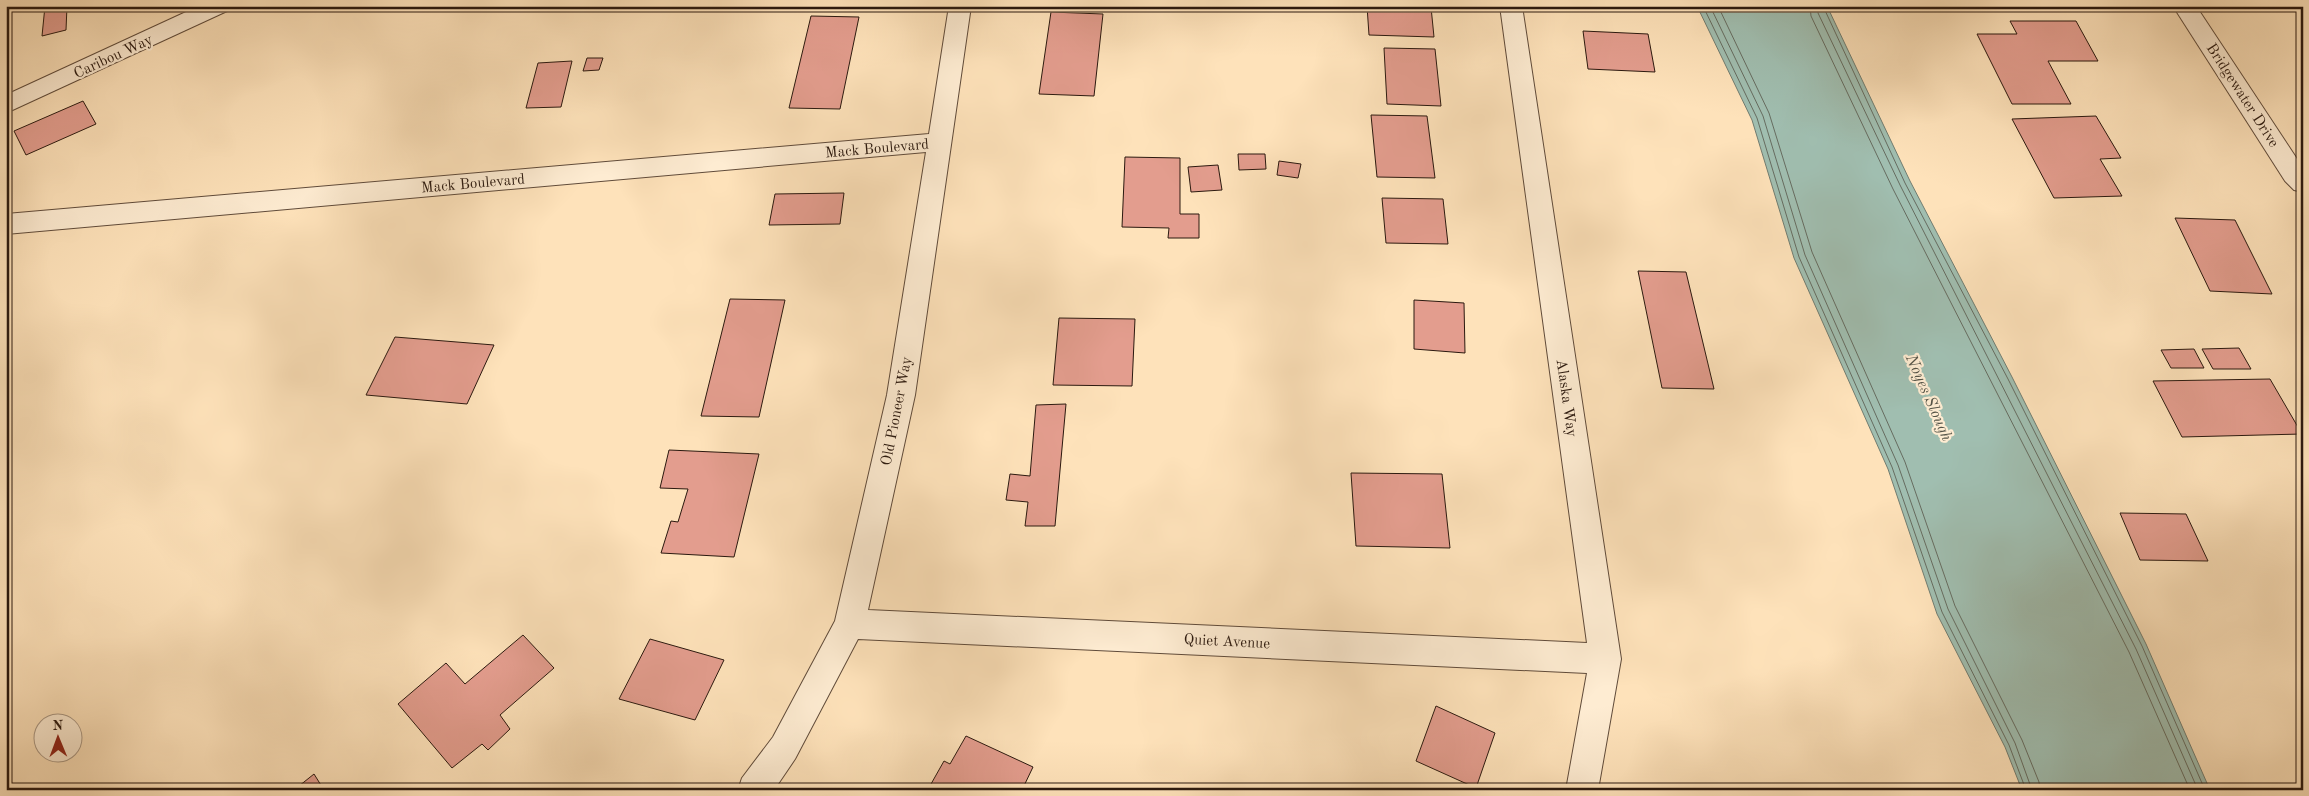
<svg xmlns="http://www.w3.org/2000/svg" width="2309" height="796" viewBox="0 0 2309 796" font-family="'Old Standard TT',serif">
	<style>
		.water { fill: #a0beb0; stroke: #717c70 }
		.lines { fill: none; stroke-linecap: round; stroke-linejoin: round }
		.shore { stroke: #666c60; stroke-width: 1 }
		.building { fill: #e39d8e; stroke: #2b190f }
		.minor-casing { stroke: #604b3a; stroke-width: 2 }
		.minor { fill: #feecd2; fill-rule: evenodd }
		.labels { text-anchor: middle; stroke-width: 4.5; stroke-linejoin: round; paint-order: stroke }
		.street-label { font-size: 15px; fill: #2b190f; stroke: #feecd2 }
		.water-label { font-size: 16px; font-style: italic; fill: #545347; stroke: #feecd2 }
	</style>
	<rect width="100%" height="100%" fill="#fee2ba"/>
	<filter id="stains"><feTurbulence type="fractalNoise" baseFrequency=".004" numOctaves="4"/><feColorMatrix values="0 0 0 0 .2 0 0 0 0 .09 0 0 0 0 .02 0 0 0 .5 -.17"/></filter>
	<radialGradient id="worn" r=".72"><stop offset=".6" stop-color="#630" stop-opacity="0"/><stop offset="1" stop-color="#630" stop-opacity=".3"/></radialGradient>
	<path class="water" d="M 1697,6 L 1827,6 L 1910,181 L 2012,377 L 2146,644 L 2210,790 L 2022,790 L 2005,747 L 1937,614 L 1888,469 L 1794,258 L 1752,120 Z"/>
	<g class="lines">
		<g class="shore">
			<path d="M 1703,6 L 1757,118 L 1799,257 L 1892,467 L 1942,612 L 2009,745 L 2026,790"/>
			<path d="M 1710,6 L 1763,116 L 1805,255 L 1898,465 L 1948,609 L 2015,743 L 2032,790"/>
			<path d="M 1718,6 L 1769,113 L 1812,252 L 1905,462 L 1955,606 L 2022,740 L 2039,782 L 2040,790"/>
			<path d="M 1810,6 L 1811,16 L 1893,189 L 2129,652 L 2190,790"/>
			<path d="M 1817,6 L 1818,13 L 1900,185 L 2136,649 L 2198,790"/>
			<path d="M 1823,6 L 1905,183 L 2008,379 L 2142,646 L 2205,790"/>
		</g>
	</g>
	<g class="building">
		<path d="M 45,6 L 67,6 L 66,30 L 42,36 Z"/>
		<path d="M 1367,6 L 1431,7 L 1434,37 L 1369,35 Z"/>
		<path d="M 1051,12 L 1103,14 L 1094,96 L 1039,94 Z"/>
		<path d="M 811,16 L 859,17 L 840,109 L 789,108 Z"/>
		<path d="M 2010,21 L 2076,21 L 2098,61 L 2048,61 L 2071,104 L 2012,104 L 1977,34 L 2017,34 Z"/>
		<path d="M 1583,31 L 1648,34 L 1655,72 L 1588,69 Z"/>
		<path d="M 1384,48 L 1435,49 L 1441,106 L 1387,104 Z"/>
		<path d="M 587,58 L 603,58 L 599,70 L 583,71 Z"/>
		<path d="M 572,61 L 561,107 L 526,108 L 538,63 Z"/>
		<path d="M 83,101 L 96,124 L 26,155 L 14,131 Z"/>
		<path d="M 1371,115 L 1427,116 L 1435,178 L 1377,177 Z"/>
		<path d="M 2096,116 L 2121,158 L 2100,159 L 2122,196 L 2054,198 L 2012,119 Z"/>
		<path d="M 1238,154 L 1265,154 L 1266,169 L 1239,170 Z"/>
		<path d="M 1125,157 L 1180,158 L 1180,214 L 1199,214 L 1199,238 L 1168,238 L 1169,228 L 1122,227 Z"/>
		<path d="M 1279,161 L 1301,164 L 1298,178 L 1277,175 Z"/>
		<path d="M 1218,165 L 1222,190 L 1191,192 L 1188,167 Z"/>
		<path d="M 844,193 L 840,224 L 769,225 L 775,194 Z"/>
		<path d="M 1382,198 L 1443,199 L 1448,244 L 1386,243 Z"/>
		<path d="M 2175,218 L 2235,220 L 2272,294 L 2210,291 Z"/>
		<path d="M 1638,271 L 1686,272 L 1714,389 L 1662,388 Z"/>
		<path d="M 730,299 L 785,300 L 759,417 L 701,416 Z"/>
		<path d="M 1414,300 L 1464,303 L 1465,353 L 1414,349 Z"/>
		<path d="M 1059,318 L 1135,319 L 1132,386 L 1053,385 Z"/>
		<path d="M 395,337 L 494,345 L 467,404 L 366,395 Z"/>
		<path d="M 2239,348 L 2251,369 L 2213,369 L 2202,349 Z"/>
		<path d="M 2194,349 L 2204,368 L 2171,368 L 2161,350 Z"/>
		<path d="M 2270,379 L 2302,434 L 2182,437 L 2153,381 Z"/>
		<path d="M 1066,404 L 1055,526 L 1025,526 L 1028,502 L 1006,500 L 1010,474 L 1030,476 L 1036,405 Z"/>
		<path d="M 669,450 L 759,454 L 734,557 L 661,553 L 671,521 L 678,522 L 688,489 L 660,488 Z"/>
		<path d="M 1351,473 L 1442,474 L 1450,548 L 1356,546 Z"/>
		<path d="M 2120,513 L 2186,514 L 2208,561 L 2140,560 Z"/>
		<path d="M 523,635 L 554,668 L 500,715 L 510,729 L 488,750 L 482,744 L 452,768 L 398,704 L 446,663 L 465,684 Z"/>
		<path d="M 650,639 L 724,660 L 695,720 L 619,699 Z"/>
		<path d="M 1436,706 L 1495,733 L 1476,788 L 1416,761 Z"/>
		<path d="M 966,736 L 1033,767 L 1022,790 L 937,790 L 939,788 L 931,784 L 944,761 L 950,764 Z"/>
		<path d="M 314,774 L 324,790 L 294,790 Z"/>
	</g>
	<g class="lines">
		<defs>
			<g id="minor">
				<path d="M 199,6 L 230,6 L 227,11 L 6,113 L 6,95 Z"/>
				<path d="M 949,6 L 971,6 L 915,395 L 868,610 L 1587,643 L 1500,6 L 1522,6 L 1621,659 L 1598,790 L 1566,790 L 1587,673 L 858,639 L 795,759 L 774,790 L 738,790 L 742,778 L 773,737 L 835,621 L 887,395 L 926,152 L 6,234 L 6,214 L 929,134 Z"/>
				<path d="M 2173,6 L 2196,6 L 2303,168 L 2303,192 L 2294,190 L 2285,181 Z"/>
			</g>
		</defs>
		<use href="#minor" class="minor-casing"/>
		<use href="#minor" class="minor"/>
	</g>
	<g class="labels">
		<g class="street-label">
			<text transform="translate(113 56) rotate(-25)" y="5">Caribou Way</text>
			<text transform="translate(2243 95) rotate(57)" y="5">Bridgewater Drive</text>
			<text transform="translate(877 148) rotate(-5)" y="5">Mack Boulevard</text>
			<text transform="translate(473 183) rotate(-5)" y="5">Mack Boulevard</text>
			<text transform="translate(1567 398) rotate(82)" y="5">Alaska Way</text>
			<text transform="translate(896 411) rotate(-79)" y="5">Old Pioneer Way</text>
			<text transform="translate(1227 641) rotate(3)" y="5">Quiet Avenue</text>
		</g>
		<g class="water-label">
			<text transform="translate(1930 397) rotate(66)" y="6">Noyes Slough</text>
		</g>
	</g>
	<rect width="2309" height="796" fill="none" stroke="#fee2ba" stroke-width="25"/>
	<rect x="8" y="8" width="2294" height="781" fill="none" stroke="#2b190f" stroke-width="2.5"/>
	<rect x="12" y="12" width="2284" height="771" fill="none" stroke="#2b190f"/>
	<g transform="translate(58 738) rotate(359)"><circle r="24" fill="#feecd2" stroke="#aa9884"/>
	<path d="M0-4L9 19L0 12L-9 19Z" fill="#8f2418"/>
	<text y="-8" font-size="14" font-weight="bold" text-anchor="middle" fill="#2b190f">N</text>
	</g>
	<rect width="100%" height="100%" filter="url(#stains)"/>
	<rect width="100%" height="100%" fill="url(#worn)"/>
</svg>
